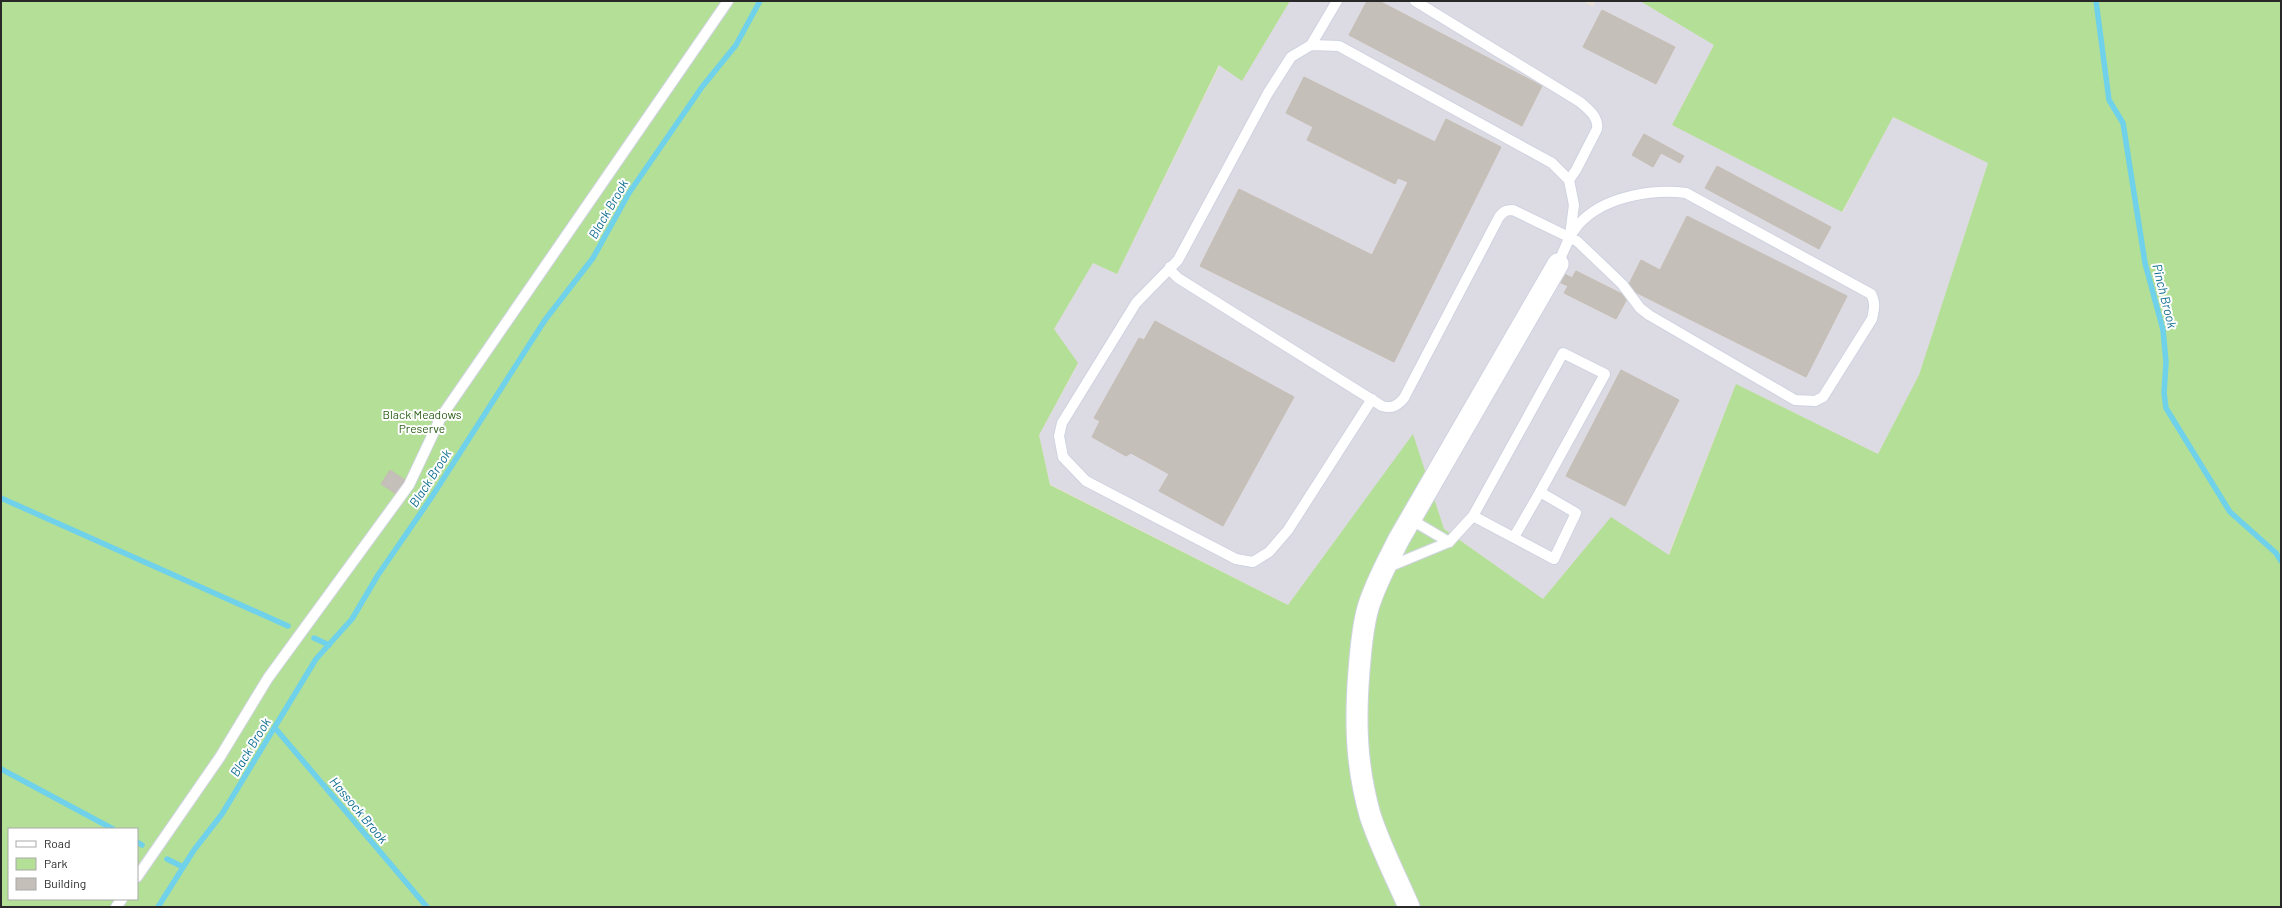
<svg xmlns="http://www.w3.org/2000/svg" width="2282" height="908" viewBox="0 0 2282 908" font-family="Barlow,sans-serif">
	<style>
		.industrial { fill: #dcdae2 }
		.green { fill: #b4df97; fill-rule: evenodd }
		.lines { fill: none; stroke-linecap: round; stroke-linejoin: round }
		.stream { stroke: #6fd1ea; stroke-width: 5.5 }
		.building { fill: #c5bfb9; stroke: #c5beb4 }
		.lane-casing { stroke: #cfd3e1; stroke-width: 12 }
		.street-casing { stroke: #cfd3e1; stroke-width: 23 }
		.lane { stroke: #fff; stroke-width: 10 }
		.street { stroke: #fff; stroke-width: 21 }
		.labels { text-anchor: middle; stroke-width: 4; stroke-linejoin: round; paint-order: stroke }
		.park-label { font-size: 12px; fill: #2e611b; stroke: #fff }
		.water-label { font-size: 13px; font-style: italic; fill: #116e92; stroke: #fff }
	</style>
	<rect width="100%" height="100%" fill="#eae2d9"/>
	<path class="industrial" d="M 1290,1 L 1582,1 L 1593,7 L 1596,1 L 1640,1 L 1714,45 L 1672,125 L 1843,212 L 1892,117 L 1988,163 L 1919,375 L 1878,454 L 1736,384 L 1668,555 L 1611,518 L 1543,599 L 1444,529 L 1413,435 L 1288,605 L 1050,484 L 1039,435 L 1078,364 L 1054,329 L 1093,263 L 1117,274 L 1220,65 L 1242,80 Z"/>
	<path class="green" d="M 1,1 L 1290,1 L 1242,81 L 1219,65 L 1117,274 L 1093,263 L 1054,329 L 1078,363 L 1039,435 L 1050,485 L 1288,605 L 1413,434 L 1444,529 L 1543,599 L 1611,517 L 1669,555 L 1736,384 L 1878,454 L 1919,375 L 1988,163 L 1893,117 L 1842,212 L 1672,125 L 1714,45 L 1640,1 L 2281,1 L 2281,907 L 1,907 ZM 9,829 L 137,829 L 137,899 L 9,899 Z"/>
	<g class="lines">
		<g class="stream">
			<path d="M 2096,1 L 2109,100 L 2123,123 L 2145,263 L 2163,330 L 2166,362 L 2164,393 L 2166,408 L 2230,512 L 2276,553 L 2281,561"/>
			<path d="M 1,498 L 288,626"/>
			<path d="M 314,638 L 329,645"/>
			<path d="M 275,728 L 427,907"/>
			<path d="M 1,769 L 113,829"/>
			<path d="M 137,842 L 142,845"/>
			<path d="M 167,859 L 183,867"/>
			<path d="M 158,907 L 194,850 L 222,814 L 316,659 L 352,619 L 378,575 L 431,498 L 545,320 L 593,258 L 629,193 L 702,87 L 736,45 L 760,1"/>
		</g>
	</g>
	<g class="building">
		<path d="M 1367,1 L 1379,1 L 1542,86 L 1522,126 L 1349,35 Z"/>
		<path d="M 1602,10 L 1675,47 L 1656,84 L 1583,47 Z"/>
		<path d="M 1304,77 L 1435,142 L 1446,119 L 1501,147 L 1394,362 L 1200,266 L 1239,189 L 1372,255 L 1408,182 L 1398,178 L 1395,184 L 1307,140 L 1313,127 L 1286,113 Z"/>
		<path d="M 1644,134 L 1684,156 L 1680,163 L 1661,153 L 1653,167 L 1632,155 Z"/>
		<path d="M 1717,166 L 1831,227 L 1819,249 L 1705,188 Z"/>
		<path d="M 1687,216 L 1847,296 L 1806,377 L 1627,288 L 1641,260 L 1660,270 Z"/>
		<path d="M 1576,271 L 1628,297 L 1616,319 L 1564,293 L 1568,286 L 1559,282 L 1563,273 L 1572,278 Z"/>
		<path d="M 1155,321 L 1294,397 L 1223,526 L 1159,491 L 1169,474 L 1131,453 L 1126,456 L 1092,437 L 1100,421 L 1094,418 L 1139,338 L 1144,340 Z"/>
		<path d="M 1621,370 L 1679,400 L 1625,506 L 1566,476 Z"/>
		<path d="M 390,470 L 405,480 L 396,494 L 381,484 Z"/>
	</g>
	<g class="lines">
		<defs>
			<g id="lane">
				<path d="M 1415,1 L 1580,102 C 1588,109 1599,117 1597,129 L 1576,170 L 1569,180"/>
				<path d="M 1311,45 L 1337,1"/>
				<path d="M 1170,267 L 1172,272 L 1178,278 L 1382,406 C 1392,409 1397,406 1404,398 L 1499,217 C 1504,211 1506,210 1513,210 L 1577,241 L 1622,284 L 1640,308 L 1649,315 L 1795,400 L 1815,401 L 1823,397 L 1872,319 C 1874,310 1876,303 1871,294 L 1686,193 C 1653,189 1609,196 1584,219 C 1571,230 1565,248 1558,264"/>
				<path d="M 1372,399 L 1288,530 L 1269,552 L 1253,562 L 1236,559 L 1086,481 L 1063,457 L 1059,436 L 1062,423 L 1136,303 L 1178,260 L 1268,93 L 1291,57 L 1311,45 L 1339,46 L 1552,163 L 1569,180 L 1574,205 L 1570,235"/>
				<path d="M 1514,537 L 1540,492"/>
				<path d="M 1449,542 L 1473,516 L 1563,353 L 1605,374 L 1540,492 L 1576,513 L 1554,559 L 1473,516"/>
				<path d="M 1386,568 L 1449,542 L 1410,519"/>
				<path d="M 137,877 L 220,757 L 268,678 L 409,485 L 441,417 L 728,1"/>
				<path d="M 116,907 L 122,899"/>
			</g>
			<path id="street" d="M 1409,907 C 1396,877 1380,846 1370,815 C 1356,765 1355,722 1359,671 C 1361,649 1362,629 1368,608 C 1375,584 1388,561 1399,539 L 1558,264"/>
		</defs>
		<use href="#lane" class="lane-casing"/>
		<use href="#street" class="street-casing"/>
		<use href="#lane" class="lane"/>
		<use href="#street" class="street"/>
	</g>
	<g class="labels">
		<g class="park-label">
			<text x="422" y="419">Black Meadows<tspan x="422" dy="14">Preserve</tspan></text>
		</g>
		<g class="water-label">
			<text transform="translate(608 209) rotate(-60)" y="5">Black Brook</text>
			<text transform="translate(2165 296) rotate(76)" y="5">Pinch Brook</text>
			<text transform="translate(430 478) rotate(-57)" y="5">Black Brook</text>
			<text transform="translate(250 747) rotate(-59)" y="5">Black Brook</text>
			<text transform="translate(359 810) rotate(50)" y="5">Hassock Brook</text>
		</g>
	</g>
	<rect width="2282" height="908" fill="none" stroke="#282828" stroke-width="4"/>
	<rect x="8" y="828" width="130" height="72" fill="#ffffff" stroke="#a9a9a9"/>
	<rect x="16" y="841" width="20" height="6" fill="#ffffff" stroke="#a9a9a9"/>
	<text x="44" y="848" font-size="12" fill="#282828">Road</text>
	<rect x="16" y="858" width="20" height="12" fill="#b4df97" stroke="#a9a9a9"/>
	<text x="44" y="868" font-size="12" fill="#282828">Park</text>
	<rect x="16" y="878" width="20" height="12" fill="#c5bfb9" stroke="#a9a9a9"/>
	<text x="44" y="888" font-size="12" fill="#282828">Building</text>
</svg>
